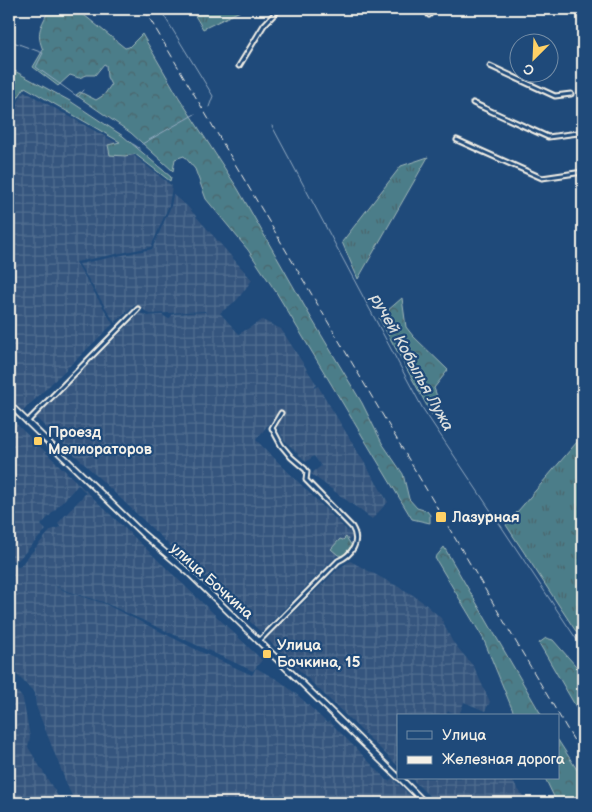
<svg xmlns="http://www.w3.org/2000/svg" width="592" height="812" viewBox="0 0 592 812" font-family="'Balsamiq Sans',sans-serif">
	<style>
		.industrial { fill: url(#industrial-grid) }
		.grass { fill: url(#grass-tufts); stroke: #a0b7b8 }
		.forest { fill: url(#forest-crowns); stroke: #a0b7b8 }
		.lines { fill: none; stroke-linecap: round; stroke-linejoin: round }
		.stream { stroke: #93aac0; stroke-width: 1 }
		.street-casing { stroke: #f4f1e8; stroke-width: 7 }
		.secondary-casing { stroke: #f4f1e8; stroke-width: 8 }
		.street { stroke: #1f4a7a; stroke-width: 3 }
		.secondary { stroke: #1f4a7a; stroke-width: 4.5 }
		.rail { stroke: #f4f1e8; stroke-width: 1; stroke-dasharray: 8 4; stroke-linecap: butt }
		.poi-dot { fill: #ffd166; stroke: #1f4a7a; stroke-width: 2 }
		.labels { text-anchor: middle; stroke-width: 4.5; stroke-linejoin: round; paint-order: stroke }
		.poi-label { font-size: 15px; font-weight: bold; fill: #f4f1e8; stroke: #1f4a7a; text-anchor: start }
		.street-label { font-size: 15px; fill: #f4f1e8; stroke: #1f4a7a }
		.water-label { font-size: 16px; font-style: italic; fill: #dcdfde; stroke: #1f4a7a }
	</style>
	<defs>
		<pattern id="industrial-grid" width="8" height="8" patternUnits="userSpaceOnUse" patternTransform="scale(1.25)"><rect width="8" height="8" fill="#34557e"/><path d="M0 4h8M4 0v8" fill="none" stroke="#526e90"/></pattern>
		<pattern id="grass-tufts" width="24" height="20" patternUnits="userSpaceOnUse" patternTransform="scale(1.25)"><rect width="24" height="20" fill="#4c7d89"/><path d="M3 7l-1-3M5 7V3M7 7l1-3M15 17l-1-3M17 17v-4M19 17l1-3" fill="none" stroke="#4b656b"/></pattern>
		<pattern id="forest-crowns" width="20" height="18" patternUnits="userSpaceOnUse" patternTransform="scale(1.25)"><rect width="20" height="18" fill="#4c7d89"/><path d="M2 6a3 3 0 1 1 6 0M12 15a3 3 0 1 1 6 0" fill="none" stroke="#4b656b"/></pattern>
	</defs>
	<rect width="100%" height="100%" fill="#1f4a7a"/>
	<filter id="ink" filterUnits="userSpaceOnUse"><feTurbulence type="fractalNoise" baseFrequency=".02" numOctaves="2"/><feDisplacementMap in="SourceGraphic" scale="10" xChannelSelector="R" yChannelSelector="G"/><feConvolveMatrix kernelMatrix="1 2 1 2 8 2 1 2 1" color-interpolation-filters="sRGB"/></filter>
	<g filter="url(#ink)">
		<g class="industrial">
			<path d="M 24,91 L 122,146 L 172,186 L 169,205 L 151,247 L 76,262 L 113,324 L 23,411 L 9,397 L 9,118 Z"/>
			<path d="M 173,195 L 187,206 L 252,280 L 237,300 L 220,313 L 239,334 L 262,320 L 281,329 L 317,385 L 310,390 L 318,386 L 388,502 L 372,519 L 311,474 L 321,466 L 314,456 L 306,462 L 283,439 L 277,425 L 283,415 L 279,411 L 256,440 L 353,536 L 337,555 L 261,632 L 206,580 L 207,578 L 203,577 L 36,418 L 140,313 L 148,316 L 162,315 L 169,319 L 173,314 L 205,312 L 208,316 L 205,311 L 150,314 L 135,304 L 115,323 L 79,264 L 152,249 L 171,206 Z"/>
			<path d="M 9,417 L 262,660 L 253,671 L 103,602 L 67,591 L 52,584 L 67,592 L 103,603 L 205,654 L 252,675 L 256,668 L 280,681 L 301,698 L 327,723 L 329,721 L 387,780 L 389,781 L 392,778 L 418,803 L 76,803 L 69,790 L 36,706 L 35,693 L 9,667 L 9,565 L 19,567 L 51,530 L 60,527 L 58,523 L 86,493 L 78,485 L 41,525 L 46,530 L 18,560 L 13,561 L 9,557 Z"/>
			<path d="M 350,561 L 410,593 L 424,603 L 441,618 L 452,641 L 474,667 L 490,702 L 485,711 L 464,702 L 459,715 L 448,711 L 446,716 L 398,716 L 398,766 L 267,639 L 338,569 Z"/>
			<path d="M 9,680 L 23,699 L 30,737 L 28,747 L 62,803 L 9,803 Z"/>
			<path d="M 411,778 L 510,778 L 523,796 L 520,802 L 523,803 L 436,803 Z"/>
		</g>
		<g class="grass">
			<path d="M 191,9 L 242,9 L 240,11 L 203,29 Z"/>
			<path d="M 9,68 L 70,101 L 123,136 L 171,177 L 170,181 L 135,154 L 125,156 L 110,155 L 108,145 L 120,142 L 25,87 L 9,111 L 9,94 L 17,81 L 9,76 Z"/>
			<path d="M 428,157 L 358,279 L 342,242 L 401,166 Z"/>
			<path d="M 583,435 L 583,642 L 506,525 Z"/>
			<path d="M 346,537 L 352,546 L 351,549 L 344,556 L 338,555 L 331,549 L 340,539 L 343,540 Z"/>
		</g>
		<g class="forest">
			<path d="M 69,9 L 103,9 L 84,15 L 125,48 L 129,47 L 142,34 L 178,96 L 238,189 L 313,321 L 362,403 L 382,443 L 403,474 L 409,499 L 417,508 L 427,511 L 430,515 L 430,523 L 412,519 L 276,292 L 248,250 L 206,199 L 195,169 L 184,156 L 175,159 L 173,171 L 131,133 L 76,95 L 80,92 L 96,100 L 104,95 L 111,85 L 107,77 L 106,65 L 104,64 L 95,75 L 87,75 L 79,78 L 70,75 L 58,86 L 33,67 L 43,50 C 36,33 40,28 48,12 L 63,14 L 67,12 Z"/>
			<path d="M 402,298 L 406,327 L 413,336 L 448,370 L 434,388 L 441,407 L 432,415 L 379,318 Z"/>
			<path d="M 444,547 L 542,716 L 515,716 L 483,638 L 435,558 Z"/>
			<path d="M 546,638 L 553,640 L 583,674 L 583,719 L 539,643 Z"/>
			<path d="M 558,740 L 583,779 L 583,790 L 571,803 L 557,803 L 545,778 L 558,778 Z"/>
		</g>
		<g class="lines">
			<g class="stream">
				<path d="M 160,9 L 213,96 L 209,107"/>
				<path d="M 13,42 L 43,53 L 36,67 L 78,97 L 84,90"/>
				<path d="M 272,126 L 423,409 L 583,649"/>
				<path d="M 133,144 L 139,148"/>
				<path d="M 142,144 L 195,114"/>
			</g>
			<defs>
				<g id="street">
					<path d="M 429,15 L 434,9"/>
					<path d="M 239,66 L 264,25 L 279,9"/>
					<path d="M 490,66 L 555,96 L 571,94"/>
					<path d="M 473,103 L 548,137 L 578,133"/>
					<path d="M 457,140 L 542,178 L 583,172"/>
					<path d="M 27,422 L 138,309"/>
					<path d="M 259,641 L 338,561 C 352,555 361,542 352,527 L 306,480 L 307,472 L 305,469 L 291,457 L 281,445 L 272,428 L 281,413"/>
				</g>
				<g id="secondary">
					<path d="M 9,404 L 143,534 L 188,572 L 398,777"/>
					<path d="M 400,778 L 425,803"/>
				</g>
			</defs>
			<use href="#street" class="street-casing"/>
			<use href="#secondary" class="secondary-casing"/>
			<use href="#street" class="street"/>
			<use href="#secondary" class="secondary"/>
			<path class="rail" d="M 144,9 L 583,756"/>
		</g>
	</g>
	<g class="poi-dot">
		<rect x="33" y="436" width="10" height="10" rx="2.5"/>
		<rect x="435" y="511" width="12" height="12" rx="2.5"/>
		<rect x="262" y="649" width="10" height="10" rx="2.5"/>
	</g>
	<g class="labels">
		<g class="poi-label">
			<text x="48" y="437">Проезд<tspan x="48" dy="17">Мелиораторов</tspan></text>
			<text x="452" y="522">Лазурная</text>
			<text x="277" y="650">Улица<tspan x="277" dy="17">Бочкина, 15</tspan></text>
		</g>
		<g class="street-label">
			<text transform="translate(212 581) rotate(42)" y="5">улица Бочкина</text>
		</g>
		<g class="water-label">
			<text transform="translate(413 362) rotate(61)" y="6">ручей Кобылья Лужа</text>
		</g>
	</g>
	<rect width="592" height="812" fill="none" stroke="#1f4a7a" stroke-width="30"/>
	<rect x="15" y="15" width="562" height="782" fill="none" stroke="#f4f1e8" stroke-width="2" filter="url(#ink)"/>
	<rect x="397" y="714" width="162" height="65" fill="#1f4a7a" stroke="#748da6"/>
	<rect x="407" y="731" width="25" height="8" fill="#1f4a7a" stroke="#748da6"/>
	<text x="442" y="740" font-size="15" fill="#f4f1e8">Улица</text>
	<rect x="407" y="756" width="25" height="8" fill="#f4f1e8" stroke="#748da6"/>
	<text x="442" y="764" font-size="15" fill="#f4f1e8">Железная дорога</text>
	<g transform="translate(534 58) rotate(204)"><circle r="24" fill="#1f4a7a" stroke="#748da6"/>
	<path d="M0-4L9 19L0 12L-9 19Z" fill="#ffd166"/>
	<text y="-8" font-size="14" font-weight="bold" text-anchor="middle" fill="#f4f1e8">С</text>
	</g>
</svg>
